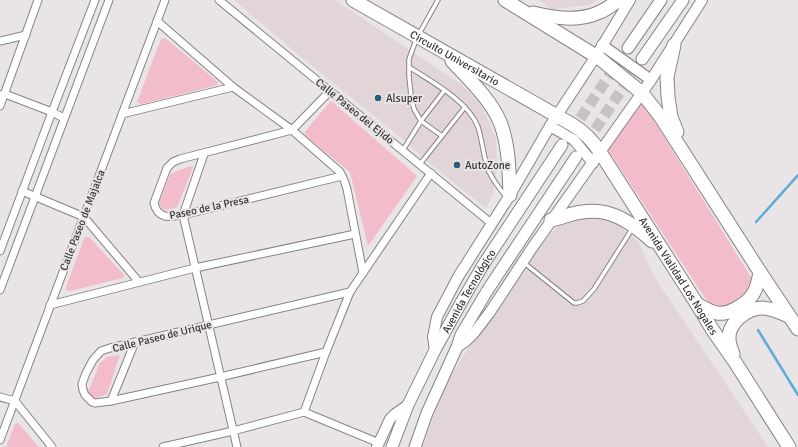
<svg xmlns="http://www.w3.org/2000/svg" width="798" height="447" viewBox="0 0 798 447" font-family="Signika,sans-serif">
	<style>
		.built { fill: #e2d5d8 }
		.green { fill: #f3bccb }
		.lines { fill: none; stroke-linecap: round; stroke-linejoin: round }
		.stream { stroke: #5facd9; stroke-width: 2.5 }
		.primary-tunnel { stroke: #c6c1c2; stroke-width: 11; stroke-dasharray: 11 5.5; stroke-linecap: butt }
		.lane-casing { stroke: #878384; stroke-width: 5.5 }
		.street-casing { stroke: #878384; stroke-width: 9 }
		.secondary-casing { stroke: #878384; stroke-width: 12 }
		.primary-casing { stroke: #878384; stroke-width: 13 }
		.highway-casing { stroke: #878384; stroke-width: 15 }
		.lane { stroke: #fff; stroke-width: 3.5 }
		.street { stroke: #fff; stroke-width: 7 }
		.secondary { stroke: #fff; stroke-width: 10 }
		.primary { stroke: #fff; stroke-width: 11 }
		.highway { stroke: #fff; stroke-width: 13 }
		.poi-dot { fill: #295c79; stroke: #e9e4e5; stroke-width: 1.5 }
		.labels { text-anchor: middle; stroke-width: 4; stroke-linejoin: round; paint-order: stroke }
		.street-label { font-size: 11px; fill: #383737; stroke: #e9e4e5 }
		.poi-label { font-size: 11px; fill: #383737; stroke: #e9e4e5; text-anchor: start }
	</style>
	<rect width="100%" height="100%" fill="#e9e4e5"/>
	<g class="built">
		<path d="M 234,0 L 335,0 L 463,86 L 472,95 L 481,107 L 490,123 L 496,140 L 497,169 L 493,193 L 486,208 L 433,166 L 400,137 L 300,56 Z"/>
		<path d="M 538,0 L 598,0 L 589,5 L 552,9 Z"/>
		<path d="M 606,215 L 638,241 L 653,275 L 768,447 L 422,447 L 447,381 L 533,250 L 567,218 Z"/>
	</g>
	<g class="green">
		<path d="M 165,38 L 218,82 L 217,85 L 142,104 L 137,102 L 161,39 Z"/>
		<path d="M 641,100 L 752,279 L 751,291 L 744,299 L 721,310 L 709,304 L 607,148 Z"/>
		<path d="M 331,101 L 417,176 L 368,246 L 350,172 L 306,136 L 305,132 L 311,124 Z"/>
		<path d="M 191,166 L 193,167 L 178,205 L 176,208 L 164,210 L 159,204 L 170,175 L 177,171 Z"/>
		<path d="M 85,236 L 89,237 L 125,276 L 123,278 L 70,291 L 65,290 Z"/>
		<path d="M 120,355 L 107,394 L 94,399 L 88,392 L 100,363 L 107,357 Z"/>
		<path d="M 18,423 L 39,447 L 6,447 L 15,424 Z"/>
	</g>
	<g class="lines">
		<g class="stream">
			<path d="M 756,222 L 798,175"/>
			<path d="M 758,330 L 798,395"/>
		</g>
		<g class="primary-tunnel">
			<path d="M 571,132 L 628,48"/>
			<path d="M 577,157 L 642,59"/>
		</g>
		<defs>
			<g id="lane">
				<path d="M 419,34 L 438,0"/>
				<path d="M 409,67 C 432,82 468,101 478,127 C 482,139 483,153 487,166 C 490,178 499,187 506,197"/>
				<path d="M 442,136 L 421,121 L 444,91"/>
				<path d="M 403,150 L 421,121 L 414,109 L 411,96 L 409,76 L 409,59 L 416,40"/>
				<path d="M 420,164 L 465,107"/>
				<path d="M 523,262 L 574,303 L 577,303 L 583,301 L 594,289 L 632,229"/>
			</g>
			<g id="street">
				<path d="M 219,0 L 491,223"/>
				<path d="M 157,21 L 233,87 L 292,130 L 340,172 L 344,180 L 347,189 L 363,273"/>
				<path d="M 0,41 L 26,35"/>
				<path d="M 330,91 L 292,130 L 180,159 L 173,162 L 167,168 L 154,203 C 158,220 170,217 183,215 L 342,176"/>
				<path d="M 0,95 L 5,94 L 52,112 L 64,118"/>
				<path d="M 0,106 L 38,0"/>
				<path d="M 122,114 L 233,87"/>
				<path d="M 204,154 L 183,215 L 237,447"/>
				<path d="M 22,191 L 84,217 L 139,282"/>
				<path d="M 0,251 L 52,112 L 95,0"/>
				<path d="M 0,290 L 109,0"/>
				<path d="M 50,305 L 195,268 L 355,234"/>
				<path d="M 326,352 L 220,377 L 111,401 L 95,403 L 92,402 L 85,395 L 83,390 L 82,384 L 86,373 L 93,360 L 101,351 L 110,348 L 350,292"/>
				<path d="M 0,397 L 15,401 L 52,447"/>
				<path d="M 111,401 L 135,342"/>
				<path d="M 304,412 L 326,352 L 350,292 L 431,173"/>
				<path d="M 304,412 L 379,443"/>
				<path d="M 0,440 L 165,0"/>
				<path d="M 163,447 L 233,431 L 304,412"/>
			</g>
			<g id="secondary">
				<path d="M 602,45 L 651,80"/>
				<path d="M 550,126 L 574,140 L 579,146 L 593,163"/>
				<path d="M 457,347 L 466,341 L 474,333 L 490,312 L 532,248 L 651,80 L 702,0"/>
				<path d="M 435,350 L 433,337 L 437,317 L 458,277 L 510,195 L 550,126 L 596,56 L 630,0"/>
				<path d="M 377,447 L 390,419 L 395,414 L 408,405"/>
			</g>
			<g id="primary">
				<path d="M 628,48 L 661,0"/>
				<path d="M 642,59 L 683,0"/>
				<path id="s1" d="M 392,447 L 408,405 L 435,350 L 462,301 L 483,265 L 562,145"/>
				<path d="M 415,447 L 427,413 L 457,347 L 461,335 L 487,291 L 576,157"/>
			</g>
			<g id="highway">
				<path id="s2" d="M 353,0 L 573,125 C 584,132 593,141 600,152 L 697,304 L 712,329 L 735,362 L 789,447"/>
				<path d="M 505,0 L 599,58 L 642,93 L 660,116 L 760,272 L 798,329"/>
				<path d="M 533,13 C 555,18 579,22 600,12 C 607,9 613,4 619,0"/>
				<path d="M 674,45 L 667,77 L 668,97 L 671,117 L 677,132"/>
				<path d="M 452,61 C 468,78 491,100 500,122 C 509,145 509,170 510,195"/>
				<path d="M 551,220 C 562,218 571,213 582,212 C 590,211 599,211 607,213 C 623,217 640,230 652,241"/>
				<path d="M 697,304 C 703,307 710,312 717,313 C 723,314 730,312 735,309 C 753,300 757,290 760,272"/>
				<path d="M 733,354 C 731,349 729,344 729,339 C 728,323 747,308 762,308 C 771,308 781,313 789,316"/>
			</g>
		</defs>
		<use href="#lane" class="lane-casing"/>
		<use href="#street" class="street-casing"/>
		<use href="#secondary" class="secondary-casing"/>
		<use href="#primary" class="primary-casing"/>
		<use href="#highway" class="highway-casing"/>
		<use href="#lane" class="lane"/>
		<use href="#street" class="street"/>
		<use href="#secondary" class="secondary"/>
		<use href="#primary" class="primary"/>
		<use href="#highway" class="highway"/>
	</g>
	<g class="poi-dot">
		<circle cx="378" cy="98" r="4"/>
		<circle cx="457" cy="165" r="4"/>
	</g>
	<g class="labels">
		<g class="street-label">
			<text dy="4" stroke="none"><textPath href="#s2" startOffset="117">Circuito Universitario</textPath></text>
			<text transform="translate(355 111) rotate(39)" y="4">Calle Paseo del Ejido</text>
			<text transform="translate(209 207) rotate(-12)" y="4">Paseo de la Presa</text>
			<text transform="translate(82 220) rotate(-69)" y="4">Calle Paseo de Majalca</text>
			<text dy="4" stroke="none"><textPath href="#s2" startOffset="438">Avenida Vialidad Los Nogales</textPath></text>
			<text dy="4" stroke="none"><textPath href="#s1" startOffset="174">Avenida Tecnológico</textPath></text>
			<text transform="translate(162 336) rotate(-14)" y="4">Calle Paseo de Urique</text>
		</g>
		<g class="poi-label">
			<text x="386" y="102">Alsuper</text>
			<text x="465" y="169">AutoZone</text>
		</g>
	</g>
</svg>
